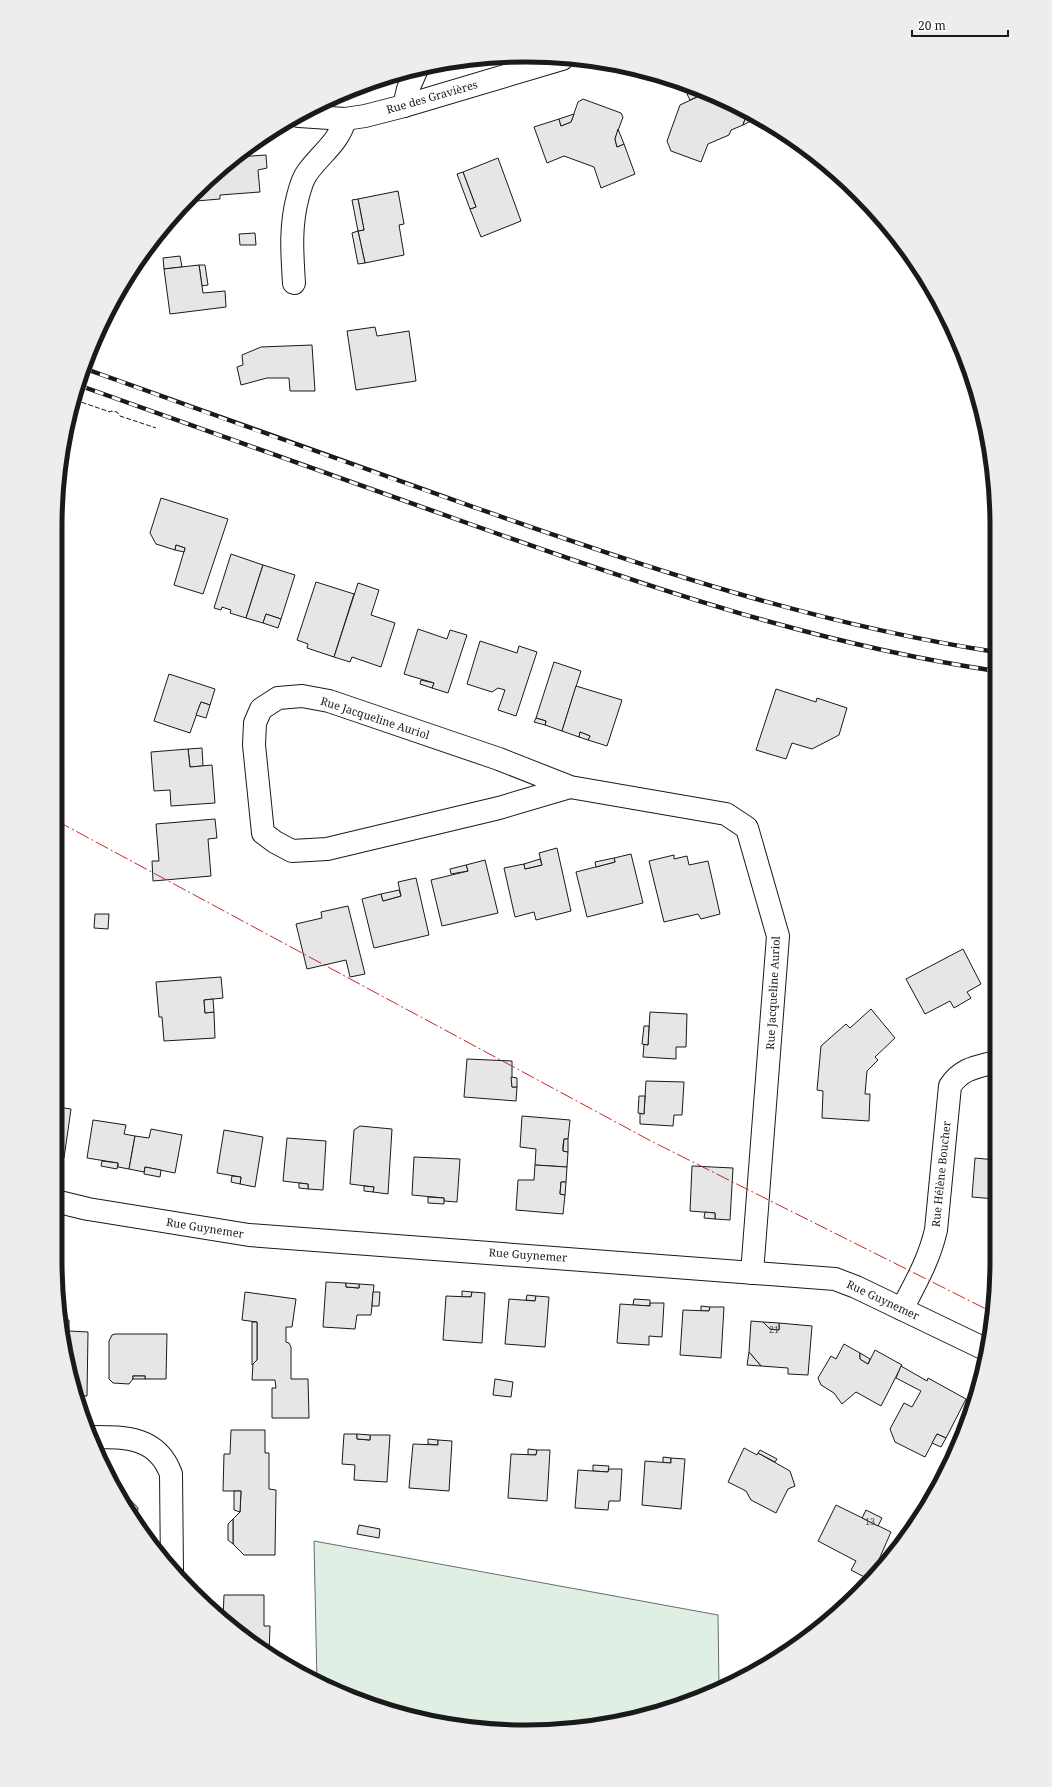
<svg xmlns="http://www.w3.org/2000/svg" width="1052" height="1787" viewBox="0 0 1052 1787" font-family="'Noto Serif',serif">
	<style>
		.green { fill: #e0efe3; stroke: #6a6a6a }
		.building { fill: #e6e6e6; stroke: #1a1a1a }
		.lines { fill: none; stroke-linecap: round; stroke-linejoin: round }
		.minor-casing { stroke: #1a1a1a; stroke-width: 24 }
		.minor { stroke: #fff; stroke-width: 22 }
		.rail-casing { stroke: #1a1a1a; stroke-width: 4.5 }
		.rail { stroke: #fff; stroke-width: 3; stroke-dasharray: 9; stroke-linecap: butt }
		.fence { stroke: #1a1a1a; stroke-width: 1; stroke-dasharray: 5 2; stroke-linecap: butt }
		.power { stroke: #c62828; stroke-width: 1; stroke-dasharray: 14 3 2 3; stroke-linecap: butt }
		.labels { text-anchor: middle; stroke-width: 3; stroke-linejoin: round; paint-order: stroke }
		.number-label { font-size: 9px; fill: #4d4d4d }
		.street-label { font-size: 11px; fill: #1a1a1a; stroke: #fff }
		.rim { fill: none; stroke: #1a1a1a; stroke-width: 5 }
	</style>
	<rect width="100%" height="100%" fill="#fff"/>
	<path class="green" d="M 314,1541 L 718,1615 L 719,1688 L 678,1707 L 557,1731 L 465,1728 L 404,1716 L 317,1683 Z"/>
	<g class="building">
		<path d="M 699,89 L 708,92 L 690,100 L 687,94 Z"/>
		<path d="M 708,92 L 747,113 L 743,125 L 731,130 L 729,135 L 708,144 L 701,162 L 671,151 L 667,141 L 680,105 Z"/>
		<path d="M 583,99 L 621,113 L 623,117 L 615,139 L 617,147 L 624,144 L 635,174 L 601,188 L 594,167 L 564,156 L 547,163 L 534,127 L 559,119 L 561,126 L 571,122 L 578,102 Z"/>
		<path d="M 747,113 L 757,118 L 743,125 Z"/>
		<path d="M 574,114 L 571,122 L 561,126 L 559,119 Z"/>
		<path d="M 618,129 L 624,144 L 617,147 L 615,139 Z"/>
		<path d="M 266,155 L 267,168 L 258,170 L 260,192 L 220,195 L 220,199 L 196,201 L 196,190 L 237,157 Z"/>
		<path d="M 498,158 L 521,221 L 481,237 L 470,209 L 476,207 L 463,172 Z"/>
		<path d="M 463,172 L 476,207 L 470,209 L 457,174 Z"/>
		<path d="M 398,191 L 404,224 L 399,225 L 404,255 L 365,263 L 358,231 L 364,230 L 358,199 Z"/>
		<path d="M 358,199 L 364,230 L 358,231 L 352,200 Z"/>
		<path d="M 358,231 L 365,263 L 358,264 L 352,233 Z"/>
		<path d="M 255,233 L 256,245 L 240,245 L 239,234 Z"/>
		<path d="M 180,256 L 182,267 L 164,269 L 163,258 Z"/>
		<path d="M 199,265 L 205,265 L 208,285 L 202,286 Z"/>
		<path d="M 199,265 L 203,293 L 225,291 L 226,307 L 170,314 L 164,269 Z"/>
		<path d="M 375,327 L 377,336 L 409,331 L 416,381 L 356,390 L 347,331 Z"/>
		<path d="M 312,345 L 315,391 L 290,391 L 289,378 L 267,378 L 241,385 L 237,367 L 243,365 L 242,355 L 261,347 Z"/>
		<path d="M 161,498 L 228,519 L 203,594 L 174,585 L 185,548 L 176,545 L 175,550 L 156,544 L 150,533 Z"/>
		<path d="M 176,545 L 185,548 L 184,552 L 175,550 Z"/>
		<path d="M 231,554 L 263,565 L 246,618 L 230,613 L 231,610 L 222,607 L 221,610 L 214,608 Z"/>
		<path d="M 263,565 L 295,575 L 281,619 L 266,614 L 263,623 L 246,618 Z"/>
		<path d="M 316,582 L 354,594 L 334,657 L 307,648 L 308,644 L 297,640 Z"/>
		<path d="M 358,583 L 379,590 L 371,615 L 395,623 L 381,667 L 352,657 L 350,662 L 334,657 Z"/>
		<path d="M 266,614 L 281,619 L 278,628 L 263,623 Z"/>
		<path d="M 418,629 L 447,639 L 450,630 L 467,635 L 448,693 L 432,688 L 434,683 L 404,674 Z"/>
		<path d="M 480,641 L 517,653 L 519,646 L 537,652 L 516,716 L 498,710 L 505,690 L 498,688 L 492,692 L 467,684 Z"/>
		<path d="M 554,662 L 581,671 L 562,731 L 545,725 L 546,721 L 536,718 Z"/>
		<path d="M 169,674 L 215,689 L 210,705 L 201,702 L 190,733 L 154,721 Z"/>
		<path d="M 421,680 L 434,683 L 432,688 L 420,684 Z"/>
		<path d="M 576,686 L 622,700 L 607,746 L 588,740 L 590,736 L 580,732 L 579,737 L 562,731 Z"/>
		<path d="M 776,689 L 816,702 L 817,698 L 847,708 L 839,735 L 812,749 L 792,743 L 786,759 L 756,750 Z"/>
		<path d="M 201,702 L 210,705 L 206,718 L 196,715 Z"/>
		<path d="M 536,718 L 546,721 L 545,725 L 534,722 Z"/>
		<path d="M 580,732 L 590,736 L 588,740 L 579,737 Z"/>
		<path d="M 202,748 L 203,766 L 190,767 L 188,749 Z"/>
		<path d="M 188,749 L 190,767 L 212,765 L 215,803 L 171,806 L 170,790 L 154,791 L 151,752 Z"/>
		<path d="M 215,819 L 217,838 L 208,839 L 211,876 L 153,881 L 152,861 L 159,861 L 156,824 Z"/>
		<path d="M 557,848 L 571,911 L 536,920 L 534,912 L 515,917 L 504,868 L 524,864 L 525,869 L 542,865 L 539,853 Z"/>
		<path d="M 631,854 L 643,903 L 587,917 L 576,872 L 615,862 L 614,858 Z"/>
		<path d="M 674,855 L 674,859 L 687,856 L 689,865 L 708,861 L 720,914 L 701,919 L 698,914 L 664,922 L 649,861 Z"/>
		<path d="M 614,858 L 615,862 L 596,867 L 595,862 Z"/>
		<path d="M 540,859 L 542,865 L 525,869 L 524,864 Z"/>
		<path d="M 485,860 L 498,913 L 442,926 L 431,880 L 468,871 L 466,865 Z"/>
		<path d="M 466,865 L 468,871 L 451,874 L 450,869 Z"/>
		<path d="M 416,878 L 429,935 L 374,948 L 362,899 L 381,894 L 383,901 L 401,896 L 398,882 Z"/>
		<path d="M 399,890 L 401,896 L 383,901 L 381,894 Z"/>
		<path d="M 348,906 L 365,974 L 350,977 L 346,960 L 307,969 L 296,924 L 322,918 L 321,912 Z"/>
		<path d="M 95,914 L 109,914 L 108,929 L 94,928 Z"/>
		<path d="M 963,949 L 981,984 L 967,992 L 971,998 L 954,1008 L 950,1001 L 925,1014 L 906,979 Z"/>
		<path d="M 221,977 L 223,998 L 204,1000 L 205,1013 L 214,1012 L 215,1038 L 164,1041 L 162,1017 L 159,1017 L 156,982 Z"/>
		<path d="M 213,999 L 214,1012 L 205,1013 L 204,1000 Z"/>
		<path d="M 871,1009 L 895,1038 L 875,1057 L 878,1060 L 867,1071 L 865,1094 L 870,1094 L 869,1121 L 822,1118 L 823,1091 L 817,1090 L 821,1046 L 846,1024 L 850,1028 Z"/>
		<path d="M 650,1012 L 687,1014 L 686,1047 L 676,1047 L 676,1059 L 643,1057 L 644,1044 L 648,1045 Z"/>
		<path d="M 644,1026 L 649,1026 L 648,1045 L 642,1044 Z"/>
		<path d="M 467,1059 L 512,1061 L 512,1087 L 517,1087 L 516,1101 L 464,1097 Z"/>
		<path d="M 511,1077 L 517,1078 L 517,1087 L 512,1087 Z"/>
		<path d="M 646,1081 L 684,1082 L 682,1115 L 674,1115 L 673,1126 L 640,1124 L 640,1113 L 644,1114 Z"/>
		<path d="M 639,1096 L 645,1096 L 644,1114 L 638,1113 Z"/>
		<path d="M 58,1107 L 71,1109 L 64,1158 L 58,1157 Z"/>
		<path d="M 522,1116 L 570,1120 L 568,1139 L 564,1139 L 563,1146 L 563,1151 L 568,1152 L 567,1167 L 535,1165 L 536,1149 L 520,1147 Z"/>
		<path d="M 93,1120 L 126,1125 L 124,1134 L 135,1136 L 129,1169 L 118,1167 L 118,1163 L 87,1158 Z"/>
		<path d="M 360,1126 L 392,1129 L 388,1194 L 373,1192 L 374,1187 L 350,1184 L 354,1130 Z"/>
		<path d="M 151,1129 L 182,1135 L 175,1173 L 145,1167 L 144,1172 L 129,1169 L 135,1136 L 149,1138 Z"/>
		<path d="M 224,1130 L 263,1137 L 255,1187 L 240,1184 L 241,1177 L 217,1173 Z"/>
		<path d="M 287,1138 L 326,1141 L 323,1190 L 308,1189 L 308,1184 L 283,1181 Z"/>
		<path d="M 564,1139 L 568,1139 L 568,1152 L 563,1151 Z"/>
		<path d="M 414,1157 L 460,1159 L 457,1202 L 444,1201 L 444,1198 L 412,1195 Z"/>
		<path d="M 975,1158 L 996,1160 L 996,1199 L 972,1197 Z"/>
		<path d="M 102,1161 L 118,1163 L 117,1169 L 101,1166 Z"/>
		<path d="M 535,1165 L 567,1167 L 566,1182 L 561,1182 L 560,1194 L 565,1195 L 563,1214 L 516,1210 L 518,1180 L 534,1180 Z"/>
		<path d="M 692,1166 L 733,1168 L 730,1220 L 715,1219 L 715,1213 L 690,1211 Z"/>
		<path d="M 145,1167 L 161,1170 L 160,1177 L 144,1174 Z"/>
		<path d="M 232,1176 L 241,1177 L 240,1184 L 231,1182 Z"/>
		<path d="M 561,1182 L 566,1182 L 565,1195 L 560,1194 Z"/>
		<path d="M 299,1183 L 308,1184 L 308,1189 L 299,1188 Z"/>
		<path d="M 364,1186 L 374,1187 L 373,1192 L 364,1191 Z"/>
		<path d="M 428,1197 L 444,1198 L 444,1204 L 428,1203 Z"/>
		<path d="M 705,1212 L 715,1213 L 715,1219 L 704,1218 Z"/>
		<path d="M 326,1282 L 346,1283 L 346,1287 L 359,1288 L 359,1284 L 374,1285 L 371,1315 L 357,1315 L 355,1329 L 323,1327 Z"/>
		<path d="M 346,1283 L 359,1284 L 359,1288 L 346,1287 Z"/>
		<path d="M 462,1291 L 472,1292 L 471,1297 L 462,1297 Z"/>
		<path d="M 245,1292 L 296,1299 L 292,1327 L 286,1327 L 286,1342 L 289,1343 L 291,1347 L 291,1379 L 308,1379 L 309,1418 L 272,1418 L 272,1388 L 276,1388 L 275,1380 L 252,1380 L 253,1363 L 257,1360 L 257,1322 L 242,1320 Z"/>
		<path d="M 373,1292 L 380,1292 L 379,1306 L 372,1306 Z"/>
		<path d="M 472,1292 L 485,1293 L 482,1343 L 443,1340 L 446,1296 L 471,1297 Z"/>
		<path d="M 527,1295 L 536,1296 L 535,1301 L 526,1300 Z"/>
		<path d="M 536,1296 L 549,1297 L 545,1347 L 505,1344 L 509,1299 L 535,1301 Z"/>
		<path d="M 634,1299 L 650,1300 L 650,1306 L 633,1305 Z"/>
		<path d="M 650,1303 L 664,1303 L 662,1337 L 649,1336 L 649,1345 L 617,1343 L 620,1304 L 650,1306 Z"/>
		<path d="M 701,1306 L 710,1307 L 709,1311 L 701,1311 Z"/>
		<path d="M 710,1307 L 724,1307 L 721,1358 L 680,1355 L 683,1310 L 709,1311 Z"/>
		<path d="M 59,1320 L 69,1320 L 69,1331 L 88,1332 L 87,1396 L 76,1396 Z"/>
		<path d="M 751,1321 L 763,1322 L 770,1329 L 779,1330 L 779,1323 L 812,1326 L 808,1375 L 788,1374 L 788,1368 L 761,1366 L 749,1352 Z"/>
		<path d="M 252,1322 L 257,1322 L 257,1360 L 252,1365 Z"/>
		<path d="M 763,1322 L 779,1323 L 779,1330 L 770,1329 Z"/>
		<path d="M 115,1334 L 167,1334 L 166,1379 L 145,1379 L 145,1376 L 133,1376 L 133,1379 L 129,1384 L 113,1383 L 109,1379 L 109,1341 L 112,1335 Z"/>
		<path d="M 844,1344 L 860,1353 L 860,1359 L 868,1364 L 875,1350 L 902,1365 L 881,1406 L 856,1392 L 842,1404 L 834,1393 L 821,1385 L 818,1378 L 831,1356 L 836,1359 Z"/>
		<path d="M 749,1352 L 761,1366 L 747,1365 Z"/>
		<path d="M 860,1353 L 870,1359 L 868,1364 L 860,1359 Z"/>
		<path d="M 901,1366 L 927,1381 L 928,1378 L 966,1399 L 946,1438 L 937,1434 L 925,1457 L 895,1442 L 890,1429 L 904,1403 L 912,1407 L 921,1391 L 896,1378 Z"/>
		<rect x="133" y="1376" width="12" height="3"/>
		<path d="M 495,1379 L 513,1382 L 511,1397 L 493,1395 Z"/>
		<path d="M 231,1430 L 265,1430 L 265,1453 L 269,1453 L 269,1489 L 276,1490 L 275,1555 L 244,1555 L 233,1544 L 233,1519 L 240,1512 L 241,1491 L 223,1491 L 224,1454 L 230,1454 Z"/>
		<path d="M 344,1434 L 357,1434 L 357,1439 L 370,1440 L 370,1435 L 390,1435 L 387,1482 L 354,1480 L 355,1465 L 342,1464 Z"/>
		<path d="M 357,1434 L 370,1435 L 370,1440 L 357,1439 Z"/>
		<path d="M 937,1434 L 946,1438 L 941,1447 L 932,1443 Z"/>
		<path d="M 428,1439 L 438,1440 L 438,1445 L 428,1444 Z"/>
		<path d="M 438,1440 L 452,1441 L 449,1491 L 409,1488 L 413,1444 L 438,1445 Z"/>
		<path d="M 744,1448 L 757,1455 L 758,1453 L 790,1471 L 795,1486 L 788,1489 L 776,1513 L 751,1500 L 746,1491 L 728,1482 Z"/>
		<path d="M 528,1449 L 537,1450 L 536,1455 L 528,1455 Z"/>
		<path d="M 537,1450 L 550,1450 L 547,1501 L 508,1498 L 511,1454 L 536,1455 Z"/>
		<path d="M 760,1450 L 777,1459 L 775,1462 L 758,1453 Z"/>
		<path d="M 663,1457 L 671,1458 L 671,1463 L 663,1463 Z"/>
		<path d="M 671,1458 L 685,1459 L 681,1509 L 642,1505 L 645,1461 L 671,1463 Z"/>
		<path d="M 593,1465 L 609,1466 L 608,1472 L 593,1471 Z"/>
		<path d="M 609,1469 L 622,1469 L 620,1501 L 609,1501 L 608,1510 L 575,1508 L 578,1470 L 608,1472 Z"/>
		<path d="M 234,1491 L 241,1491 L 240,1512 L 234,1510 Z"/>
		<path d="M 118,1492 L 124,1493 L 138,1508 L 137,1515 L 134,1519 Z"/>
		<path d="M 836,1505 L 891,1532 L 870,1580 L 851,1570 L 856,1561 L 818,1541 Z"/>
		<path d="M 866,1510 L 882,1518 L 878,1526 L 862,1518 Z"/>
		<path d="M 233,1519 L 233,1544 L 228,1540 L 228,1524 Z"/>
		<path d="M 359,1525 L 380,1529 L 379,1538 L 357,1534 Z"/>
		<path d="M 224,1595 L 264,1595 L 264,1626 L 270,1626 L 269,1655 L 223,1619 Z"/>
	</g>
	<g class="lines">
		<defs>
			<g id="minor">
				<path d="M 404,106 L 408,89 L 417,69"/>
				<path d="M 299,116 L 345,119 L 365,116 L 404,106 L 562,59"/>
				<path d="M 294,283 C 292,252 290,226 298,196 C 300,188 302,180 307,173 C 320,154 339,143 345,119"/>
				<path d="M 570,787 L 499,808 L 327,849 L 292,851 L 275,842 L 263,833 L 254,745 L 255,723 L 261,709 L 278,698 L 302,696 L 329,701 L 499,759 L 570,787 L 726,814 L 747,828 L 778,936 L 752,1273"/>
				<path d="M 59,1202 L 88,1209 L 249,1235 L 835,1279 L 856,1287 L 985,1349"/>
				<path d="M 902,1309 C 916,1282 929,1260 936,1230 L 950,1086 C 962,1068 977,1067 996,1062"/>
				<path d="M 90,1437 C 125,1437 157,1436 171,1474 L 172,1570"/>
			</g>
		</defs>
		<use href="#minor" class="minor-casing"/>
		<use href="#minor" class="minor"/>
		<defs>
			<g id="rail">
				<path d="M 83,368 C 216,416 349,464 482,510 C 650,569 819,625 996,652"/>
				<path d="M 78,385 C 213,433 348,481 484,529 C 651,588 820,645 996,671"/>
			</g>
		</defs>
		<use href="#rail" class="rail-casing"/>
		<use href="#rail" class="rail"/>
		<path class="fence" d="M 75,400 L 110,412 L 111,411 L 117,412 L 120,416 L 156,428"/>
		<path class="power" d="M 57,821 L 651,1141 L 992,1312"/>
	</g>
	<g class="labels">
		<g class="number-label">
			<text x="774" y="1333">21</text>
			<text x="870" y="1525">13</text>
		</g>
		<g class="street-label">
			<text transform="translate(432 97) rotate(-16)" y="4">Rue des Gravières</text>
			<text transform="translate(375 718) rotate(18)" y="4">Rue Jacqueline Auriol</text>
			<text transform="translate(773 993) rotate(-87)" y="4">Rue Jacqueline Auriol</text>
			<text transform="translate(941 1174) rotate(-84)" y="4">Rue Hélène Boucher</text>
			<text transform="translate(205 1228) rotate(9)" y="4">Rue Guynemer</text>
			<text transform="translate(528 1255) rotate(4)" y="4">Rue Guynemer</text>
			<text transform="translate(883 1300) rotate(25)" y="4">Rue Guynemer</text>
		</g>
	</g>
	<path d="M0 0H1052V1787H0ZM526 62H526A464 464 0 0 1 990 526V1261A464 464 0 0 1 526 1725H526A464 464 0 0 1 62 1261V526A464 464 0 0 1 526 62Z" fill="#ededed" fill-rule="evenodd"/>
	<path class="rim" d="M526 62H526A464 464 0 0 1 990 526V1261A464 464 0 0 1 526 1725H526A464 464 0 0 1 62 1261V526A464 464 0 0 1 526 62Z"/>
	<path d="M912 30v6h96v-6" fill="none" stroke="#1a1a1a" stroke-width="2"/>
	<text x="918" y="30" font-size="12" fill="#1a1a1a" stroke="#ffffff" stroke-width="3" paint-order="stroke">20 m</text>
</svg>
